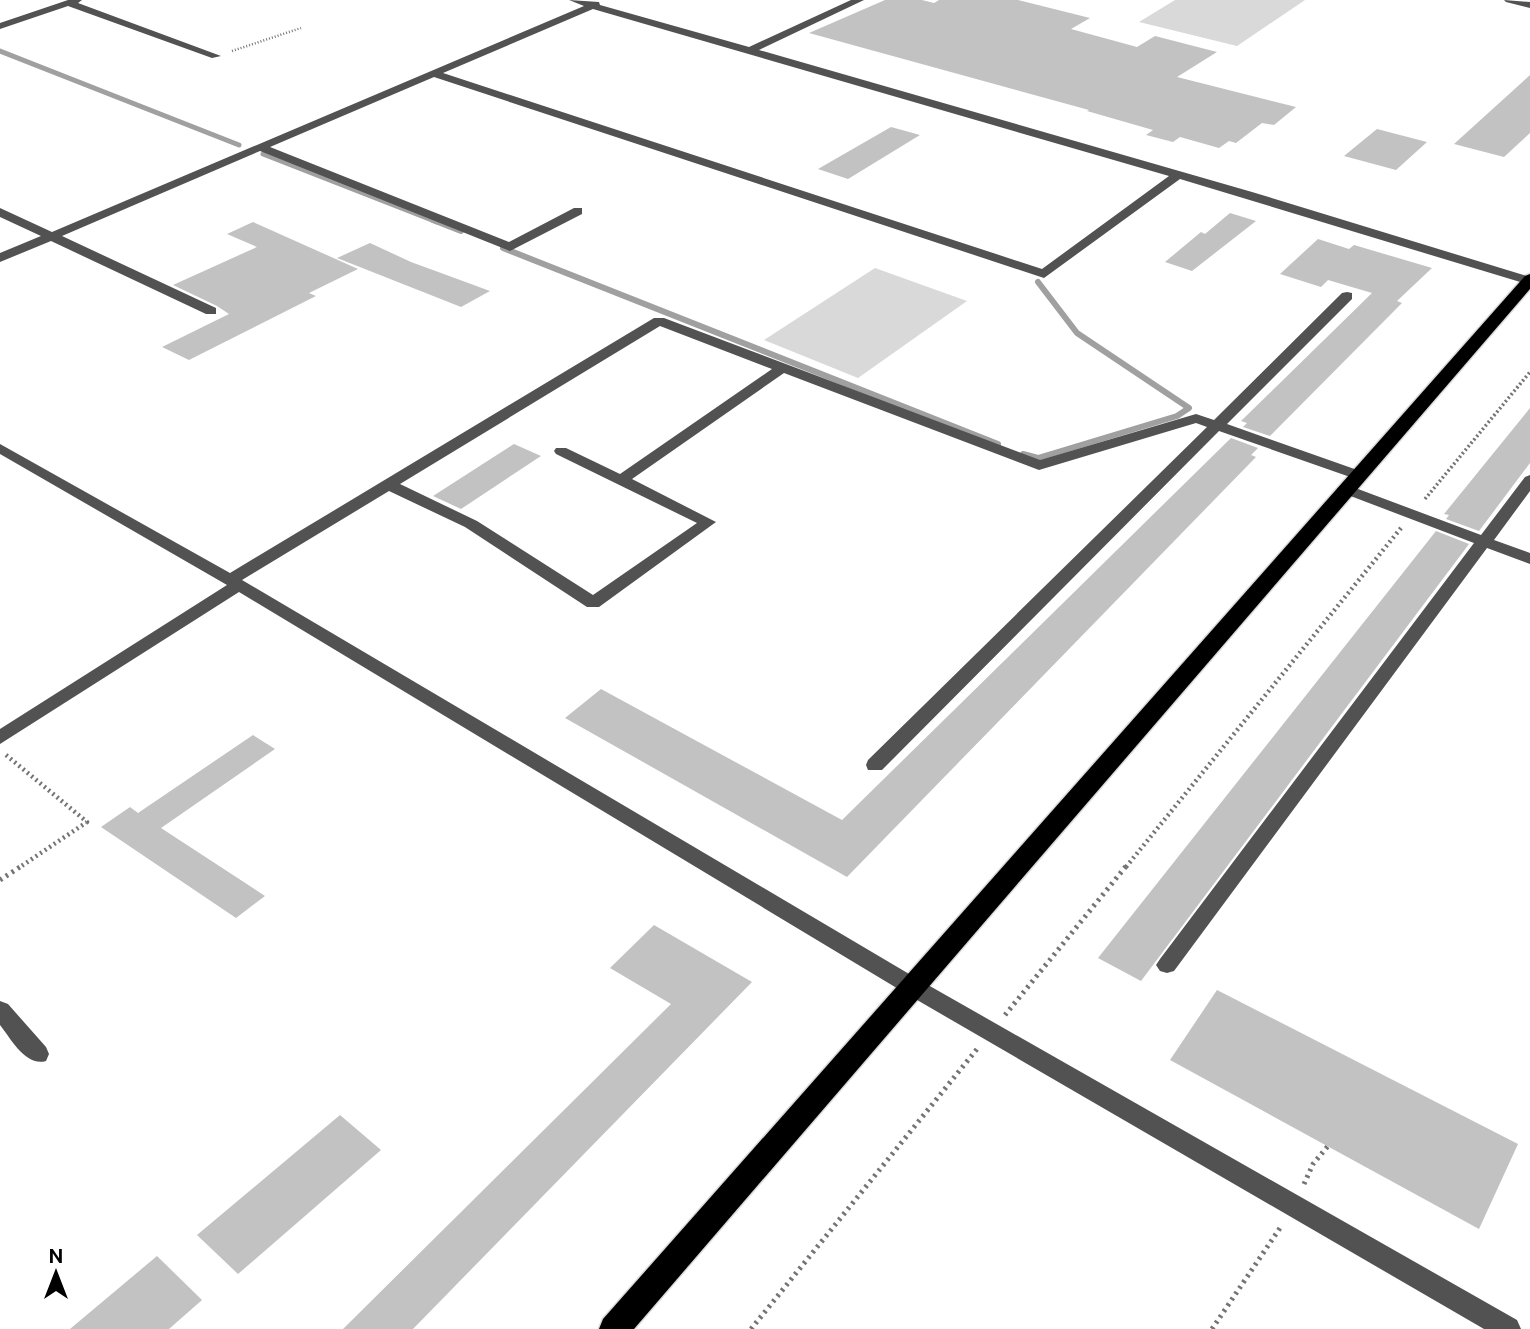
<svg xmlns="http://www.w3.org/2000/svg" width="1530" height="1329" viewBox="0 0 1530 1329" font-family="'Public Sans',sans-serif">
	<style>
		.green { fill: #d9d9d9 }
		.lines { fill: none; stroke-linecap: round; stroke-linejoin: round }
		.stream-far1 { stroke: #a0a0a0; stroke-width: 5 }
		.stream { stroke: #a0a0a0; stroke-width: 6 }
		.building { fill: #c2c2c2 }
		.highway-casing { stroke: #dbdbdb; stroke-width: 3 }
		.path-far3 { stroke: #747474; stroke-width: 2.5; stroke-dasharray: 1 2; stroke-linecap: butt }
		.path-far2 { stroke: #747474; stroke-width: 3.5; stroke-dasharray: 2 2.5; stroke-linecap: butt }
		.path-far1 { stroke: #747474; stroke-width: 4.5; stroke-dasharray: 2 3.5; stroke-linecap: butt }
		.path { stroke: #747474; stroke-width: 5; stroke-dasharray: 2.5 4.5; stroke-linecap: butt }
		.minor { fill: #525252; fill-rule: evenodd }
		.highway { fill: #000; fill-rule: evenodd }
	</style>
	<rect width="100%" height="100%" fill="#fff"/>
	<g class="green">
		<path d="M 1175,0 L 1305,0 L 1237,46 L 1139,22 Z"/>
		<path d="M 875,268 L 967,301 L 858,378 L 764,340 Z"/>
	</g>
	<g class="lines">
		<g class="stream-far1">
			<path d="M 0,51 L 239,145"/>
			<path d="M 263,154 L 437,222"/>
		</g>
		<g class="stream">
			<path d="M 433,220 L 461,231"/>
			<path d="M 503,248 L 998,444"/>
			<path d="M 1023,454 L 1038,458 L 1177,416 L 1189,408 L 1077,333 L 1038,282"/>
		</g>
	</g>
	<g class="building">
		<path d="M 885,0 L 922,0 L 934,3 L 939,0 L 1018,0 L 1090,18 L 1071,29 L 1137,47 L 1155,36 L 1217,52 L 1177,77 L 1296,107 L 1274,125 L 1262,123 L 1236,143 L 1229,141 L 1219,148 L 1180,137 L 1173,142 L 1146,135 L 1153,130 L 1087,111 L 1089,110 L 809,33 Z"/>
		<path d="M 1530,75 L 1530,133 L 1504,157 L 1454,144 Z"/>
		<path d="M 891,127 L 920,135 L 848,179 L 818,169 Z"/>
		<path d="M 1377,129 L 1427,142 L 1396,170 L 1344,156 Z"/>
		<path d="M 1230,213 L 1256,221 L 1192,271 L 1165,262 L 1201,232 L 1205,234 Z"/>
		<path d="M 253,222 L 358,269 L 309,293 L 316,296 L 189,360 L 162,347 L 229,314 L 217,306 L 173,285 L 257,247 L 227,234 Z"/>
		<path d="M 1318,239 L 1349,249 L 1354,245 L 1432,268 L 1397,301 L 1402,303 L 1270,436 L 1243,427 L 1247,423 L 1241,421 L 1372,293 L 1328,280 L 1321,287 L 1280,274 Z"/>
		<path d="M 370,243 L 411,262 L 490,291 L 461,307 L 337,258 Z"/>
		<path d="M 1530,408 L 1530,463 L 1479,531 L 1446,519 L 1449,515 L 1444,514 Z"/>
		<path d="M 1231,438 L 1258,448 L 1251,455 L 1256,457 L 847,877 L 565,718 L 601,689 L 842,820 Z"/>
		<path d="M 514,444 L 541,456 L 461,509 L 433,496 Z"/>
		<path d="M 1436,531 L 1469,544 L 1141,981 L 1098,958 Z"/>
		<path d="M 253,735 L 275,749 L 161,828 L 265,896 L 236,918 L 101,827 L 130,807 L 138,813 Z"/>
		<path d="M 654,925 L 752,982 L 413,1329 L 343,1329 L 671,1004 L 610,968 Z"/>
		<path d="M 1217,990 L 1518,1144 L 1479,1229 L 1170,1060 Z"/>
		<path d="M 340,1115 L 381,1150 L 238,1274 L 197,1235 Z"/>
		<path d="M 157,1256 L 202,1300 L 169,1329 L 70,1329 Z"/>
	</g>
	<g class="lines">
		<defs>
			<path id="highway" d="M 1530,274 L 1530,289 L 634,1329 L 599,1329 L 603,1319 L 1525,276 Z"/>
		</defs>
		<use href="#highway" class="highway-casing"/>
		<path class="path-far3" d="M 232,51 L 301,28"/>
		<path class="path-far2" d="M 1425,499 L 1530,372"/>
		<g class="path-far1">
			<path d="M 6,755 L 87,822 L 20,867"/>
			<path d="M 1126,867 L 1401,528"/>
		</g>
		<g class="path">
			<path d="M 0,880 L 23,865"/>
			<path d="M 1005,1015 L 1127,865"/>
			<path d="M 1304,1184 L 1313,1164 L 1328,1146"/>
			<path d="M 751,1329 L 977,1049"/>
			<path d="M 1212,1329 L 1282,1225"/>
		</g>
		<g class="minor">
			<path d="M 68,0 L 82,0 L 78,3 L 221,56 L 212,58 L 68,6 L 0,29 L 0,23 Z"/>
			<path d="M 569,0 L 599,2 L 600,5 L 749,47 L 851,0 L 864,0 L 759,50 L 1252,192 L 1530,277 L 1530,285 L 1180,179 L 1044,278 L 434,77 L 270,147 L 509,242 L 574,208 L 582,208 L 582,214 L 510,251 L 260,151 L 62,236 L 216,308 L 216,314 L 206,314 L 51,241 L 0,262 L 0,253 L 41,236 L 0,217 L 0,208 L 52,232 L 584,6 ZM 593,9 L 1169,176 L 1042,269 L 443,73 Z"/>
			<path d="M 1504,0 L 1530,2 L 1530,8 L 1506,2 Z"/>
			<path d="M 1347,292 L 1352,293 L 1352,299 L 1227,424 L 1363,472 L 1366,475 L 1363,478 L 1353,478 L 1219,431 L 882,770 L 868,770 L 866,765 L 868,760 L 1207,427 L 1196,423 L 1039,470 L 784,373 L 632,479 L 716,522 L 599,607 L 587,607 L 465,527 L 389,491 L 242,580 L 921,981 L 1517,1320 L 1521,1329 L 1484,1329 L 905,993 L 239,592 L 0,744 L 0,729 L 227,585 L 0,454 L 0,444 L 230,573 L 654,318 L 664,318 L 1040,460 L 1196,414 L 1214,420 L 1342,293 ZM 660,326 L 772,369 L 620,474 L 566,448 L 556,448 L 554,451 L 556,454 L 697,523 L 593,595 L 477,521 L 400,484 Z"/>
			<path d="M 1530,475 L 1530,491 L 1494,540 L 1530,553 L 1530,564 L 1487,548 L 1174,971 L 1167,973 L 1160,971 L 1156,965 L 1160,959 L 1474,543 L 1340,492 L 1337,489 L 1340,486 L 1350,486 L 1481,535 L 1525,477 Z"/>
			<path d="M 0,1001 L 8,1004 L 46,1047 L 49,1054 L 46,1061 C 26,1067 11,1039 0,1025 Z"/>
		</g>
		<use href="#highway" class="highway"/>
	</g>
	<g transform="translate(56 1273)" stroke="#ffffff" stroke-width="5" paint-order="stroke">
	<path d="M0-5L12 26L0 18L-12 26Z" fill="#000000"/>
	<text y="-10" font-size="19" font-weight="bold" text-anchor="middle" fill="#000000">N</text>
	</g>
</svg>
